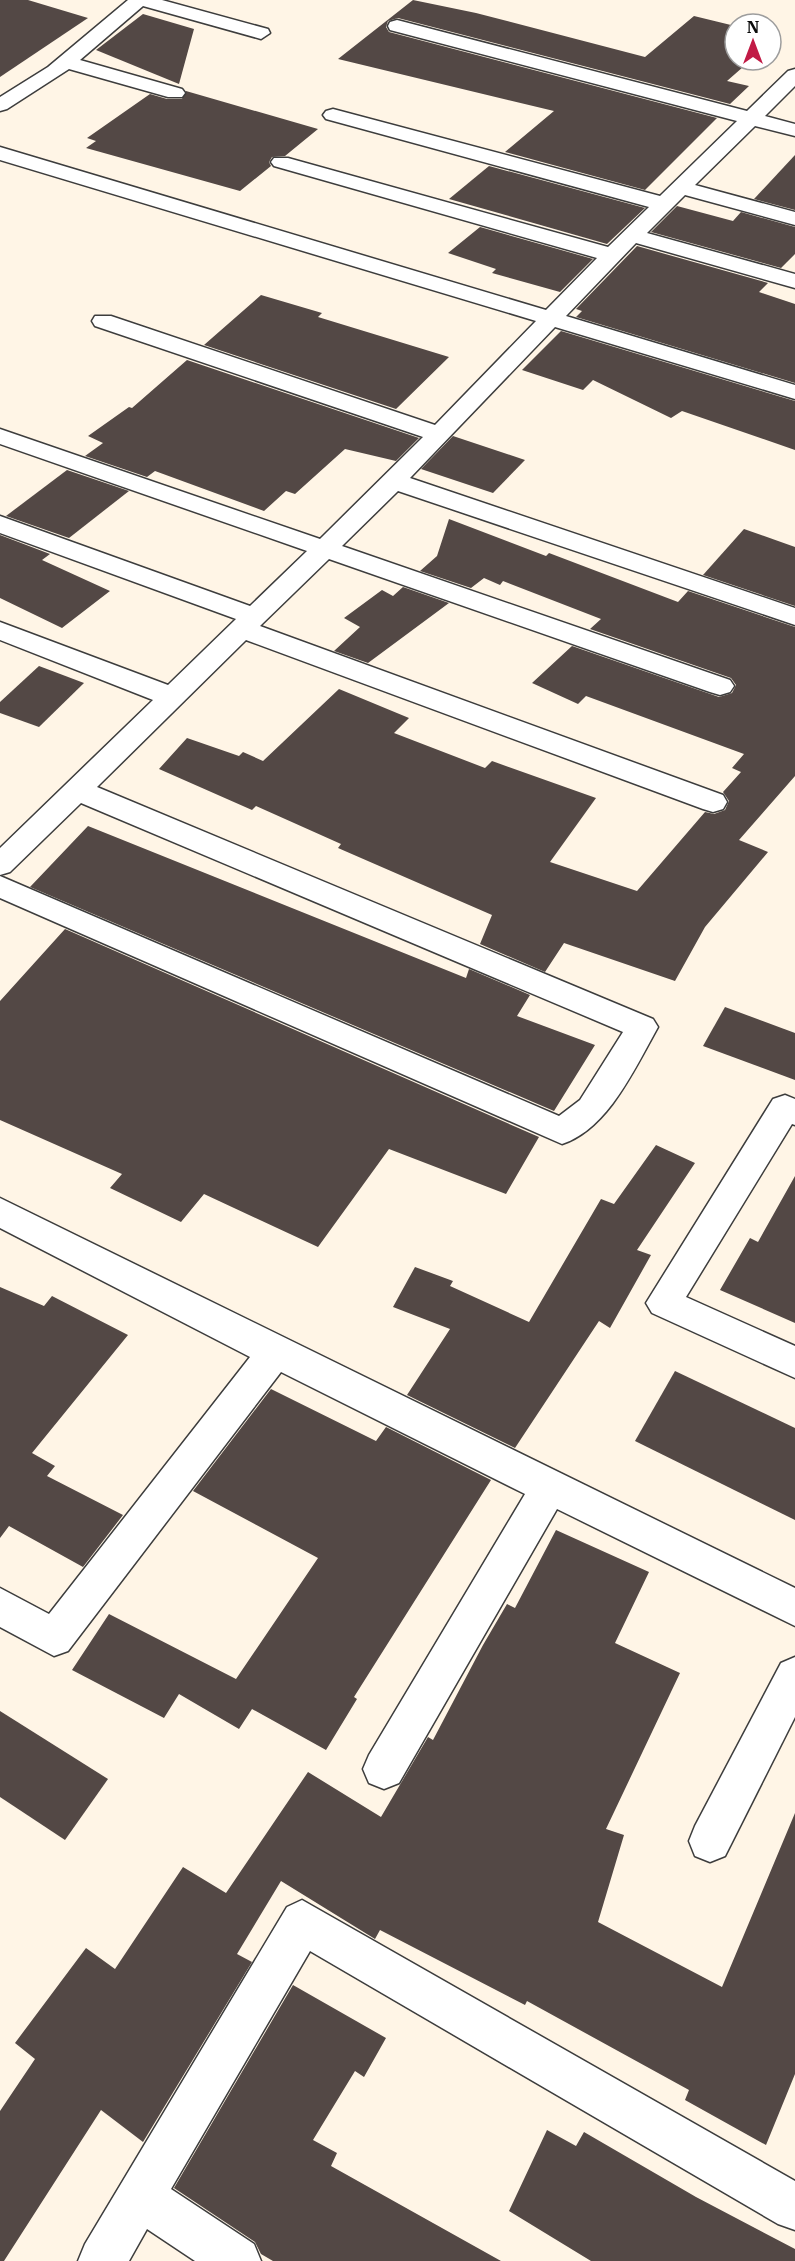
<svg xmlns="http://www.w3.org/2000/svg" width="795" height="2261" viewBox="0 0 795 2261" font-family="'IBM Plex Serif',serif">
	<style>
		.building { fill: #534845 }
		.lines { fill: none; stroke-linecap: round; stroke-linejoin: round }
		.minor-casing { stroke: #3d3d3d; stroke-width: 3 }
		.minor { fill: #fff; fill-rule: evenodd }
	</style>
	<rect width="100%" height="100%" fill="#fff5e6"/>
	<g class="building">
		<path d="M 0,0 L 28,0 L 88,18 L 0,77 Z"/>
		<path d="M 413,0 L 476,13 L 645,57 L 694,16 L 735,26 L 735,60 L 751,60 L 727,81 L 749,86 L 730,104 L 398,18 L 388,21 L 386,27 L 389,32 L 717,118 L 645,190 L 505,152 L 554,111 L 338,59 Z"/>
		<path d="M 143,14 L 194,29 L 179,84 L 96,50 Z"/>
		<path d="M 186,91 L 318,129 L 285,156 L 272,157 L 269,162 L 271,166 L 240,191 L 86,148 L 96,141 L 87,138 L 150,94 L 167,99 L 182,99 Z"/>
		<path d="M 795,155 L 795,210 L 754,199 Z"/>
		<path d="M 489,166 L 645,208 L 607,244 L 449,199 Z"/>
		<path d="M 677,206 L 733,221 L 741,212 L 795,227 L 795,254 L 781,268 L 651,232 Z"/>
		<path d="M 480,227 L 593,259 L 560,292 L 492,273 L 496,269 L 448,253 Z"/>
		<path d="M 637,246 L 768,283 L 759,292 L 795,304 L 795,383 L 576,317 L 582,311 L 576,309 Z"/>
		<path d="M 261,295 L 322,313 L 318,317 L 449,357 L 396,409 L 204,345 Z"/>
		<path d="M 561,331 L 795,401 L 795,450 L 682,411 L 671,418 L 593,380 L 583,390 L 522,370 Z"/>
		<path d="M 187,360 L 419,438 L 396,461 L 345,449 L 295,494 L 286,491 L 264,511 L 155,471 L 147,477 L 85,456 L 103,443 L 88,436 L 129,407 L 132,408 Z"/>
		<path d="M 453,436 L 525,460 L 493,493 L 421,469 Z"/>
		<path d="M 67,470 L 129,491 L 69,538 L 6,516 Z"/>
		<path d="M 449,519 L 546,556 L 549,553 L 678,602 L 688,591 L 795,627 L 795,776 L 739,840 L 768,852 L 705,927 L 675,981 L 564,943 L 545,972 L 480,944 L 492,915 L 338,848 L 341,844 L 256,806 L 252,810 L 159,769 L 187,738 L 239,756 L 243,752 L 263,761 L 339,689 L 409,718 L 394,733 L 485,768 L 492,761 L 596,798 L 550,862 L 637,891 L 705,812 L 714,814 L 725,810 L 729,801 L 723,792 L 741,772 L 732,768 L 744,754 L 586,696 L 578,704 L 532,683 L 572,646 L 719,697 L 732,693 L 736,685 L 731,678 L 590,629 L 601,619 L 503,581 L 500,585 L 484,578 L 471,588 L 420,571 L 437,556 Z"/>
		<path d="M 744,529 L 795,547 L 795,606 L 703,575 Z"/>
		<path d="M 0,535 L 50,554 L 42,560 L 110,591 L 62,628 L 0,598 Z"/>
		<path d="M 403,587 L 449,603 L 368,663 L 334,651 L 360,627 L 344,618 L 382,590 L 393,596 Z"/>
		<path d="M 39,666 L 84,683 L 39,727 L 0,713 L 0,702 Z"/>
		<path d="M 88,826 L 466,978 L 469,969 L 530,995 L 517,1016 L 595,1045 L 554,1111 L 30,887 Z"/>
		<path d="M 65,929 L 539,1137 L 506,1194 L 389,1149 L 318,1247 L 204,1194 L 181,1222 L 110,1188 L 122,1174 L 0,1120 L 0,1001 Z"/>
		<path d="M 725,1007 L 795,1033 L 795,1080 L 703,1046 Z"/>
		<path d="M 656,1145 L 695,1163 L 637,1250 L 651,1255 L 610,1328 L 599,1321 L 515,1448 L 407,1395 L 450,1329 L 393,1307 L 415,1267 L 453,1281 L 450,1286 L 529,1322 L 601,1199 L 614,1204 Z"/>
		<path d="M 795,1176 L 795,1323 L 720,1290 L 750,1238 L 758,1242 Z"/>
		<path d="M 0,1287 L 44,1306 L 52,1296 L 128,1335 L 32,1453 L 55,1466 L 47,1476 L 123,1515 L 83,1567 L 9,1526 L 0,1538 Z"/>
		<path d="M 675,1371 L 795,1428 L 795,1520 L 635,1441 Z"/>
		<path d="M 271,1389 L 376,1441 L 386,1427 L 491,1480 L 354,1697 L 357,1699 L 326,1750 L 252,1709 L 239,1729 L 179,1694 L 164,1718 L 72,1670 L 109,1614 L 236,1679 L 318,1558 L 193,1491 Z"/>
		<path d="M 556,1530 L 649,1572 L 615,1643 L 680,1673 L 606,1829 L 624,1835 L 598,1922 L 722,1987 L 795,1813 L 795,2074 L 766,2145 L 685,2100 L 689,2090 L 527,2001 L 525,2005 L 380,1930 L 375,1939 L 281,1881 L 237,1954 L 252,1962 L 143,2142 L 101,2110 L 4,2261 L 0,2261 L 0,2111 L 35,2059 L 15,2043 L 86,1948 L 115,1969 L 183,1867 L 226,1893 L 308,1772 L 381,1817 L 428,1737 L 433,1740 L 483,1645 L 507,1604 L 515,1608 Z"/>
		<path d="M 0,1711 L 108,1779 L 65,1840 L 0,1797 Z"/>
		<path d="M 293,1985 L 386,2038 L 364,2077 L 355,2071 L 313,2140 L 337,2153 L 331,2166 L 501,2261 L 273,2261 L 261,2254 L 255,2242 L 174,2188 Z"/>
		<path d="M 547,2130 L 576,2146 L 584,2132 L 696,2197 L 795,2249 L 795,2261 L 591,2261 L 509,2211 Z"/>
	</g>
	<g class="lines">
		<defs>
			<g id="minor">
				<path d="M 128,0 L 162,0 L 268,29 L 270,33 L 261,39 L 143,6 L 80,60 L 182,89 L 185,93 L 182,97 L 168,97 L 69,69 L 7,109 L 0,111 L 0,97 L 48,67 Z"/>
				<path d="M 397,20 L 747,111 L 788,71 L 795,69 L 795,86 L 765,116 L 795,124 L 795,136 L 755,126 L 695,185 L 795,212 L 795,225 L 685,195 L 647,233 L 795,274 L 795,288 L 636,243 L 566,316 L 795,385 L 795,399 L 555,327 L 410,478 L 795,608 L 795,625 L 398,491 L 342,546 L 730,680 L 734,686 L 730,692 L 720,695 L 710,692 L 329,559 L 260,626 L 723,795 L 727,802 L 723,809 L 713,812 L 703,809 L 246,640 L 97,787 L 653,1019 L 658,1027 C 635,1068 608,1129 562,1144 L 0,898 L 0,876 L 559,1116 L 580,1100 L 623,1032 L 81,803 L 10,872 L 0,875 L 0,848 L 153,700 L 0,640 L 0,622 L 168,685 L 236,619 L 0,533 L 0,516 L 250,606 L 307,551 L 0,444 L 0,429 L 320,539 L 423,437 L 95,326 L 92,321 L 95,316 L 111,316 L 435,425 L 536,321 L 0,160 L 0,147 L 546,310 L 597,258 L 274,166 L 271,162 L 274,158 L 288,158 L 608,247 L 649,207 L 326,119 L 323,115 L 326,111 L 333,109 L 660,196 L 737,121 L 390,30 L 388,26 L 390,22 Z"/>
				<path d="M 785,1095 L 795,1099 L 795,1125 L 792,1124 L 686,1297 L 795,1346 L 795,1378 L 652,1313 L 646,1303 L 773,1099 Z"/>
				<path d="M 0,1198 L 795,1588 L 795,1626 L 557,1509 L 399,1783 L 384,1789 L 369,1783 L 363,1769 L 369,1755 L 525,1494 L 281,1372 L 68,1651 L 54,1656 L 0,1627 L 0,1588 L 49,1614 L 250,1357 L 0,1228 Z"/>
				<path d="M 795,1657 L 795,1717 L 725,1856 L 710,1862 L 695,1856 L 689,1841 L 695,1826 L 781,1663 Z"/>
				<path d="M 302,1900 L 795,2181 L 795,2230 L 778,2224 L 310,1951 L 171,2189 L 254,2244 L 261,2261 L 195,2261 L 147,2229 L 129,2261 L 78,2261 L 85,2244 L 287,1907 Z"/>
			</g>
		</defs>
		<use href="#minor" class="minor-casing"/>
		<use href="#minor" class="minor"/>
	</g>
	<g transform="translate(753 42)"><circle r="28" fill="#ffffff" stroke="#9d9d9d" stroke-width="1.5"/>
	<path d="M0-4.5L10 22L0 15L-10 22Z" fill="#c11a45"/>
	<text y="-9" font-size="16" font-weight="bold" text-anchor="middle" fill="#0a0a0a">N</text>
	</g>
</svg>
